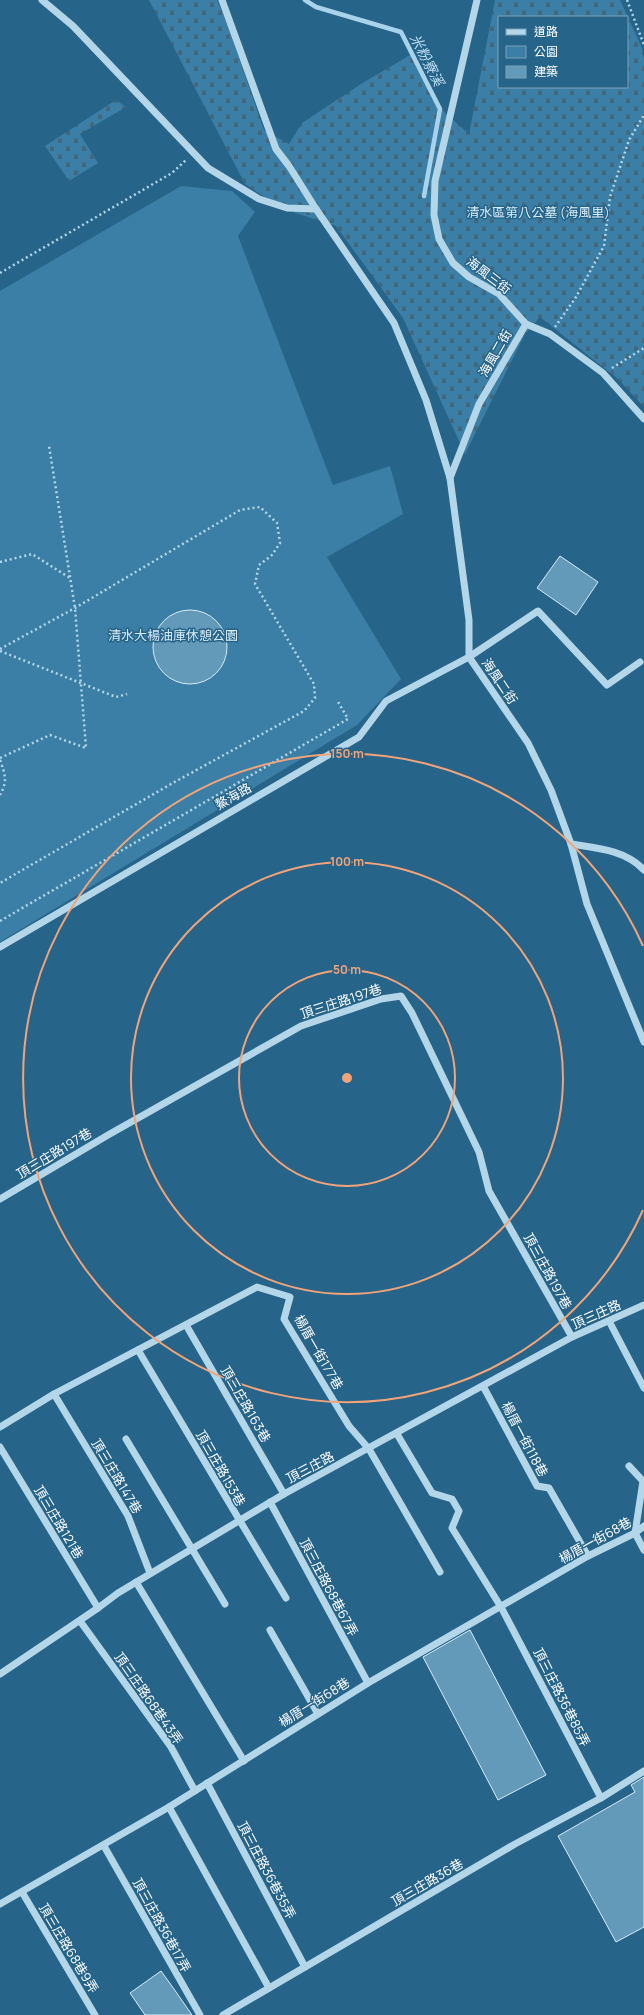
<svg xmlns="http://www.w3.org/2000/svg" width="644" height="2015" viewBox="0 0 644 2015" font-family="Manrope,'Noto Sans TC',sans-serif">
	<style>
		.cemetery { fill: url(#cemetery-stones); fill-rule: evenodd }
		.green { fill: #3b7fa6 }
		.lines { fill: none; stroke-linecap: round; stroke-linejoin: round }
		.stream { stroke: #a8d3ea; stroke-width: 4.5 }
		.building { fill: #639aba; stroke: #d8ecf7 }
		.path { stroke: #b4d6e9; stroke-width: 2.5; stroke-dasharray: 2 3; stroke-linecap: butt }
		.minor { stroke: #b4d6e9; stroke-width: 7 }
		.ring { fill: none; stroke: #f2a479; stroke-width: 2 }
		.labels { text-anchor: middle; stroke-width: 3; stroke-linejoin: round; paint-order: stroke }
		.park-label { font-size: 13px; fill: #d8ecf7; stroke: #26648a }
		.street-label { font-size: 13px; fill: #fff; stroke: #26648a }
		.water-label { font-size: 14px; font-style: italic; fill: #c0dff1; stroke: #26648a }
		.centre { fill: #f2a479; stroke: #26648a; stroke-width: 2 }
		.ring-label { font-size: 12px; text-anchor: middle; font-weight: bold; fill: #f2a479; stroke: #26648a; stroke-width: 3; stroke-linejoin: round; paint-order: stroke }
	</style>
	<defs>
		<pattern id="cemetery-stones" width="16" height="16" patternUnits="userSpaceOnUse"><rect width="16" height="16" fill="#3b7fa6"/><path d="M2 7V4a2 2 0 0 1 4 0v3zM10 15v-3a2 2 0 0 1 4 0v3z" fill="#43687e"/></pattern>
	</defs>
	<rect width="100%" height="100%" fill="#26648a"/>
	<g class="cemetery">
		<path d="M 149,0 L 217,0 L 226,21 L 264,130 L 289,144 L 302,123 L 361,84 L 412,54 L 445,113 L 469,134 L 495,0 L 620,0 L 642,48 L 644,59 L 644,407 L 618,379 L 540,317 L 525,334 L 465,454 L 403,318 L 336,226 L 283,209 L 245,184 ZM 499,17 L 627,17 L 627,87 L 499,87 Z"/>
		<path d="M 116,100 L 126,107 L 80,134 L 98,163 L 69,181 L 45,146 Z"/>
	</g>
	<path class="green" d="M 181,186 L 232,191 L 255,212 L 238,236 L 333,485 L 390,466 L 403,514 L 327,557 L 401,679 L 357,725 L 0,942 L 0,291 Z"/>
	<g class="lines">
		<path class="stream" d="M 305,0 L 316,7 L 401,32 L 440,109 L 424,196"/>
	</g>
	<g class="building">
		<path d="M 560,556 L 598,582 L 576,615 L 537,588 Z"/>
		<circle cx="190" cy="647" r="37"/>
		<path d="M 470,1630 L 546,1775 L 498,1800 L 423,1657 Z"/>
		<path d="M 644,1777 L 644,1927 L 616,1942 L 558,1836 L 635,1792 L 631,1785 Z"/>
		<path d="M 161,1971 L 174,1989 L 192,2015 L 145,2015 L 130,1993 Z"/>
	</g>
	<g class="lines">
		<g class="path">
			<path d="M 627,0 L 644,45"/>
			<path d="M 0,273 L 172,173 L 187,159"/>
			<path d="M 555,327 L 576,297 L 604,246 L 610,197 L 629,140 L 644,115"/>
			<path d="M 612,368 L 644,348"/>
			<path d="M 0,562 L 32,554 L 70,578"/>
			<path d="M 0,649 L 75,608 L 240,510 L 260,507 L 277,523 L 280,543 L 272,555 L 259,565 L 255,584 L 314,684 L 315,698 L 304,711 L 171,784 L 0,883"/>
			<path d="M 0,651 L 116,697 L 127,694"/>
			<path d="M 0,758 L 50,735 L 86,748 L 75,608 L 49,446"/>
			<path d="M 0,760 C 5,774 8,781 0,795"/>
			<path d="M 0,921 L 348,719 L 337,700"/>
		</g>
		<g class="minor">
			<path d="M 42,0 L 73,26 L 208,168 L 259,199 L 287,208 L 316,209"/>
			<path d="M 222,0 L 276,149 L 289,166 L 316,209 L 394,323 L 426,400 L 450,478"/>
			<path d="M 477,0 L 435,181 L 434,215 L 439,239 L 453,263 L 469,277 L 499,294 L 526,324 L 550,334 L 603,373 L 644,419"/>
			<path d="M 526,324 L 479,404 L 450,478 L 469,620 L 469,657 L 528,743 L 551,790 L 571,844 L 587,904 L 644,1042"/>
			<path d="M 571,844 C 597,848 625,850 644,870"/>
			<path d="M 0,947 L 359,737 L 386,701 L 469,657 L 538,611 L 607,685 L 640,662"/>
			<path d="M 0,1199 L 108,1135 L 301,1026 L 381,999 L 401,996 L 412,1013 L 479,1152 L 489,1191 L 572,1337"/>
			<path d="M 609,1321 L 644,1388"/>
			<path d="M 186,1325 L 284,1494"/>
			<path d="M 138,1350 L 286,1598"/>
			<path d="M 483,1386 L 537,1486 L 549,1488 L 588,1556"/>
			<path d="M 54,1394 L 128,1516 L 150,1573"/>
			<path d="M 0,1427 L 54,1394 L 257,1287 L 290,1297 L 284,1319 L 349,1426 L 369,1449 L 440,1572"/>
			<path d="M 397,1434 L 432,1493 L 452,1499 L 459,1511 L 452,1528 L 501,1607 L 601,1798"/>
			<path d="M 126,1439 L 225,1604"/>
			<path d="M 0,1447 L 98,1608"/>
			<path d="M 629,1466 L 643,1481 L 635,1533 L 644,1550"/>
			<path d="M 270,1502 L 368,1683"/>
			<path d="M 136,1582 L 244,1761"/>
			<path d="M 80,1621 L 171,1747 L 195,1791"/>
			<path d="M 270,1630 L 318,1714"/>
			<path d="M 0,1674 L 98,1608 L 118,1593 L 284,1494 L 572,1337 L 644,1305"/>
			<path d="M 207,1783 L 305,1967"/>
			<path d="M 169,1807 L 269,1988"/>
			<path d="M 104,1846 L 200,2015"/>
			<path d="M 22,1892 L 95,2015"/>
			<path d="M 0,1904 L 169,1807 L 368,1683 L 588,1556 L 635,1533 L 644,1526"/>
			<path d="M 223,2015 L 515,1844 L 601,1798 L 644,1771"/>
		</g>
	</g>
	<g class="ring">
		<circle cx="347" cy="1078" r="108"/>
		<circle cx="347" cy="1078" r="216"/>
		<path d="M643 1210A324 324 0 1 1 643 946"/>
	</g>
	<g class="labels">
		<g class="park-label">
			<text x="538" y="217">清水區第八公墓 (海風里)</text>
			<text x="173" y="640">清水大楊油庫休憩公園</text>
		</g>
		<g class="street-label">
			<text transform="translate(489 275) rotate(37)" y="5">海風三街</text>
			<text transform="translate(495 353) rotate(-60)" y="5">海風二街</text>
			<text transform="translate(500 681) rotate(56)" y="5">海風二街</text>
			<text transform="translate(233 796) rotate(-30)" y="5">鰲海路</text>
			<text transform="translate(341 1001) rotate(-18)" y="5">頂三庄路197巷</text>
			<text transform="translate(54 1153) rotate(-31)" y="5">頂三庄路197巷</text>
			<text transform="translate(548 1271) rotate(61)" y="5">頂三庄路197巷</text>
			<text transform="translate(596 1314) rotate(-24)" y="5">頂三庄路</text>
			<text transform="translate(319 1352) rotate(60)" y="5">楊厝一街177巷</text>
			<text transform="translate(246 1404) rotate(60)" y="5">頂三庄路163巷</text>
			<text transform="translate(525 1439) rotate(62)" y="5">楊厝一街118巷</text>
			<text transform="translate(310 1467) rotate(-28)" y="5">頂三庄路</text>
			<text transform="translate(221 1468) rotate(60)" y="5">頂三庄路153巷</text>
			<text transform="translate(117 1476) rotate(59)" y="5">頂三庄路147巷</text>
			<text transform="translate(59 1522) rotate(59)" y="5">頂三庄路121巷</text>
			<text transform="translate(595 1540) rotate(-29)" y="5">楊厝一街68巷</text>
			<text transform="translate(329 1587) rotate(62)" y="5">頂三庄路68巷67弄</text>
			<text transform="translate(562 1697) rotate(63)" y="5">頂三庄路36巷85弄</text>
			<text transform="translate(149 1698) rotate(55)" y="5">頂三庄路68巷43弄</text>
			<text transform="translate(314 1702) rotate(-32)" y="5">楊厝一街68巷</text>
			<text transform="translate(267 1870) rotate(62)" y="5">頂三庄路36巷35弄</text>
			<text transform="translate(427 1882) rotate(-30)" y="5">頂三庄路36巷</text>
			<text transform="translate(162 1925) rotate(61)" y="5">頂三庄路36巷17弄</text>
			<text transform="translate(69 1948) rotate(59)" y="5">頂三庄路68巷9弄</text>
		</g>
		<g class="water-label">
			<text transform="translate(427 60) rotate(63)" y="5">米粉寮溪</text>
		</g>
	</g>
	<circle cx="347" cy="1078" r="6" class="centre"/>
	<g class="ring-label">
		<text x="347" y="758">150 m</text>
		<text x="347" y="866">100 m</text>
		<text x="347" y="974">50 m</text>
	</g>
	<rect x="498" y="16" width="130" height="72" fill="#26648a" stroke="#7da2b9"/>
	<rect x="506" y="29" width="20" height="6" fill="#b4d6e9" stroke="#7da2b9"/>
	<text x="534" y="36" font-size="12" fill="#ffffff">道路</text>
	<rect x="506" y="46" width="20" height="12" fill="#3b7fa6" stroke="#7da2b9"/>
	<text x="534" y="56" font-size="12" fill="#ffffff">公園</text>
	<rect x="506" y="66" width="20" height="12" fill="#639aba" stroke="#7da2b9"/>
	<text x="534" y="76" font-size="12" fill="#ffffff">建築</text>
</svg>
